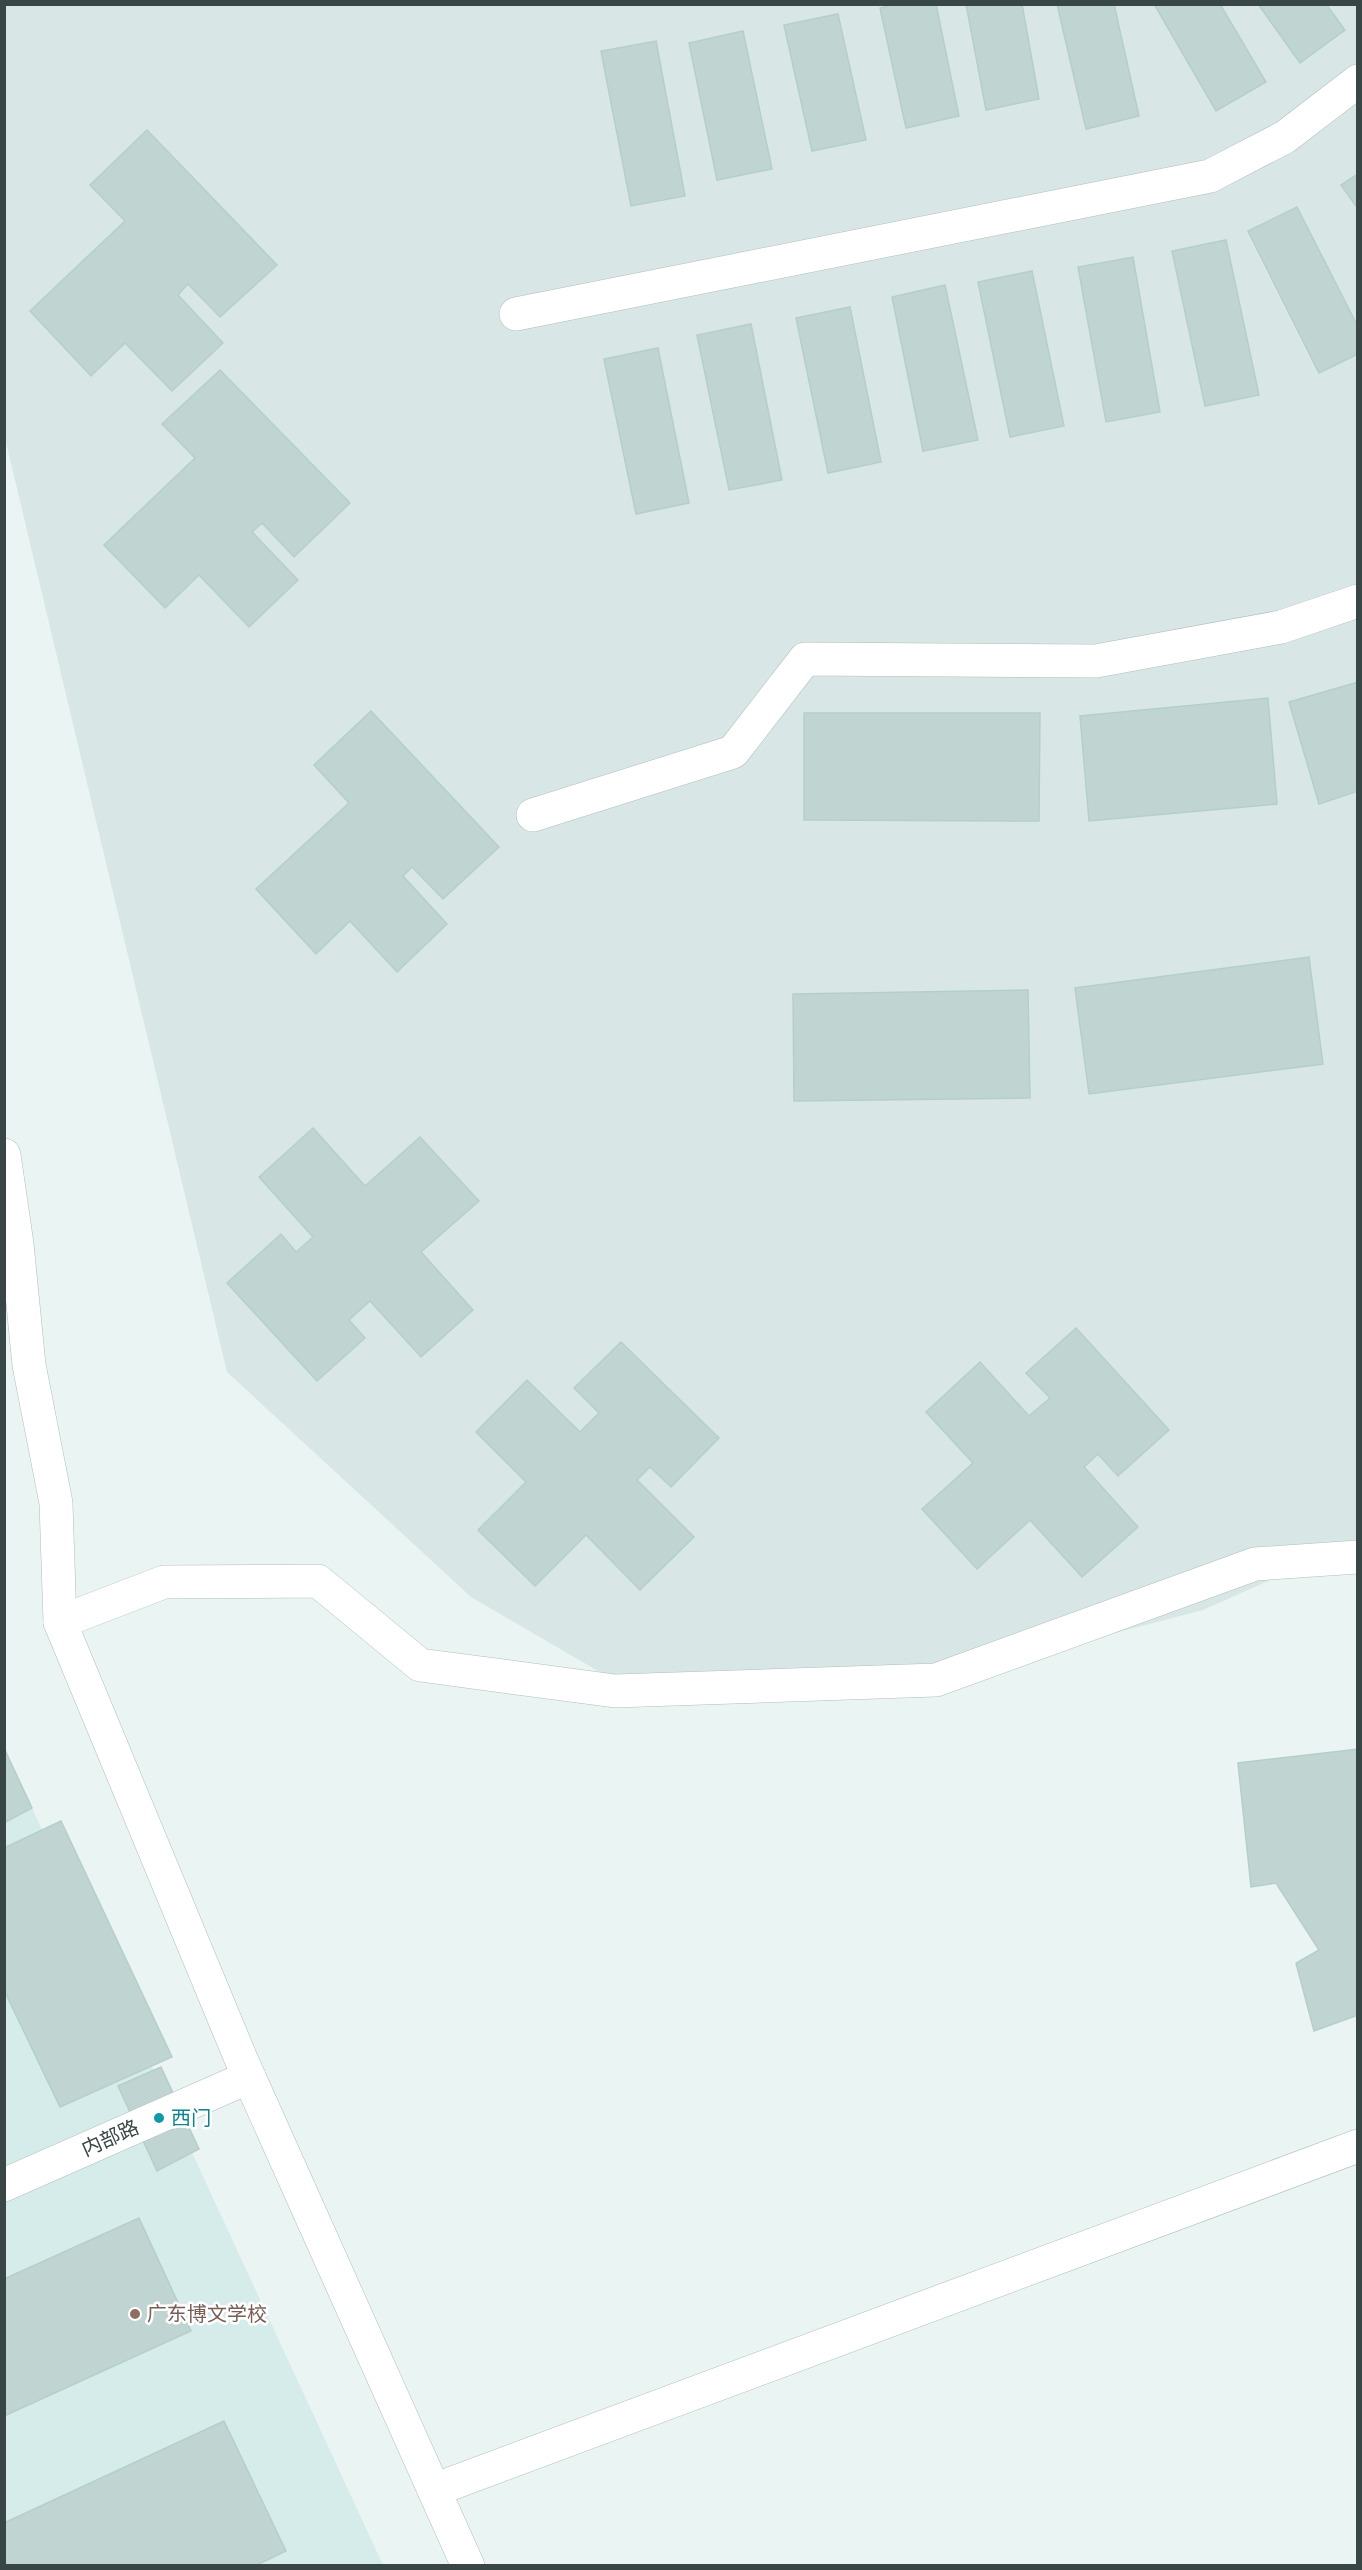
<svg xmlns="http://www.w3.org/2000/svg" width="1362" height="2570" viewBox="0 0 1362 2570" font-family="'Roboto Condensed','Noto Sans SC',sans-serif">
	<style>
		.residential { fill: #d8e7e6 }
		.education { fill: #d5ecea }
		.building { fill: #c0d5d1; stroke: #b4cfca; stroke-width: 1.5 }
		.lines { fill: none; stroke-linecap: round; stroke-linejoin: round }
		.minor-casing { stroke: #adbfbc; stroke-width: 34 }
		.minor { stroke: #fff; stroke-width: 33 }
		.culture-dot { fill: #0f9aa8; stroke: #fff; stroke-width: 2 }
		.education-dot { fill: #8d6e63; stroke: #fff; stroke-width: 2 }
		.labels { text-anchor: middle; stroke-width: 5; stroke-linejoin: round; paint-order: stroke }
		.culture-label { font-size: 20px; fill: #0d838f; stroke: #fff; text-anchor: start }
		.street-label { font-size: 20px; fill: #384745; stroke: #fff }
		.education-label { font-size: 20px; fill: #785e54; stroke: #fff; text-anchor: start }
	</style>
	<rect width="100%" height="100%" fill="#eaf4f3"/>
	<path class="residential" d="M 4,5 L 1357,5 L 1357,1554 L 1329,1554 L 1203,1610 L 892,1691 L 634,1692 L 471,1597 L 227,1372 L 5,438 Z"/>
	<path class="education" d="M 4,1748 L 150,2062 L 383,2565 L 5,2565 Z"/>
	<g class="building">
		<path d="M 896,4 L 936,4 L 959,116 L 906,128 L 880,8 Z"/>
		<path d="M 966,4 L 1022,4 L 1039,99 L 986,110 Z"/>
		<path d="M 1057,4 L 1114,4 L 1139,116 L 1086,129 Z"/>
		<path d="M 1154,4 L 1220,4 L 1266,82 L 1216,111 Z"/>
		<path d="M 1258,4 L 1326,4 L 1345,30 L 1300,63 Z"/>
		<path d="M 838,14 L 866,140 L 812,151 L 784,25 Z"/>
		<path d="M 743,31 L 772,169 L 717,180 L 689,43 Z"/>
		<path d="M 656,41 L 685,196 L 631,206 L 601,51 Z"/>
		<path d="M 147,130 L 277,265 L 220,317 L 188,284 L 178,295 L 223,343 L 172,391 L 125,343 L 91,376 L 30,311 L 125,221 L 90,185 Z"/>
		<path d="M 1358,174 L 1358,209 L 1341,185 Z"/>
		<path d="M 1297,207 L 1358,327 L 1358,354 L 1319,373 L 1248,231 Z"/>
		<path d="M 1226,240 L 1259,395 L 1205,406 L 1172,251 Z"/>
		<path d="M 1133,257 L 1160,412 L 1106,422 L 1078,267 Z"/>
		<path d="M 1032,271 L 1064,426 L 1010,437 L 978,282 Z"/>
		<path d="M 945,285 L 978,440 L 923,451 L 892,297 Z"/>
		<path d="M 850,307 L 881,462 L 828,473 L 796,318 Z"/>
		<path d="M 751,324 L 782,480 L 729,490 L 697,335 Z"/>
		<path d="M 658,348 L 689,503 L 636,514 L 604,359 Z"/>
		<path d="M 220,370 L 350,503 L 294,557 L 262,523 L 252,532 L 298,580 L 249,627 L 199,575 L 165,608 L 104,545 L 195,458 L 162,424 Z"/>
		<path d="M 1358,682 L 1358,791 L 1319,804 L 1289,702 Z"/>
		<path d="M 1268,698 L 1277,804 L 1089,821 L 1080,716 Z"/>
		<path d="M 371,711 L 499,847 L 443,899 L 412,867 L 403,876 L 447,924 L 397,972 L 350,921 L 316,954 L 256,889 L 349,803 L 314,765 Z"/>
		<path d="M 804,713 L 1040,713 L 1039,821 L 804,820 Z"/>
		<path d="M 1309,957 L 1323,1064 L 1089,1094 L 1075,988 Z"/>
		<path d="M 1028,990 L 1030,1098 L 794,1101 L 793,994 Z"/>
		<path d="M 313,1128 L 365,1186 L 420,1137 L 479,1201 L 421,1252 L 473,1310 L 421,1357 L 370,1301 L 349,1320 L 365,1338 L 317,1381 L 227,1283 L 281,1234 L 296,1252 L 313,1237 L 259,1177 Z"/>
		<path d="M 1076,1328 L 1169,1430 L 1118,1476 L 1098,1454 L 1084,1467 L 1138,1527 L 1082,1577 L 1030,1520 L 977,1569 L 922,1509 L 973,1463 L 926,1412 L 980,1362 L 1029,1416 L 1050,1398 L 1026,1373 Z"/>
		<path d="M 621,1342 L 719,1438 L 671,1487 L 650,1467 L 637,1480 L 694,1537 L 640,1590 L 586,1535 L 535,1586 L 478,1530 L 526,1482 L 476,1432 L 527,1380 L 580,1432 L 599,1413 L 574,1388 Z"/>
		<path d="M 4,1748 L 32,1808 L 4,1823 Z"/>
		<path d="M 1358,1749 L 1358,2015 L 1314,2031 L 1296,1963 L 1319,1950 L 1276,1883 L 1251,1887 L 1238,1763 Z"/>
		<path d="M 61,1821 L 172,2057 L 60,2107 L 4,1990 L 4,1848 Z"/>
		<path d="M 161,2067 L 199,2149 L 157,2171 L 118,2086 Z"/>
		<path d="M 139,2218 L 191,2331 L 4,2416 L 4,2279 Z"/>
		<path d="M 224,2421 L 286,2551 L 255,2566 L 4,2566 L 4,2523 Z"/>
	</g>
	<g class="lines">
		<defs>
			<g id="minor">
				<path d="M 516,314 L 1210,176 L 1285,137 L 1358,81"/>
				<path d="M 533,815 L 733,752 L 805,659 L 1096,661 L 1281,627 L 1358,601"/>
				<path d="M 4,1155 L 17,1244 L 29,1365 L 56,1503 L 60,1622 L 241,2059 L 468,2566"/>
				<path d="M 60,1622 L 164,1582 L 318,1581 L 420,1665 L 615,1691 L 936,1680 L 1255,1564 L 1358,1557"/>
				<path d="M 4,2185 L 249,2077"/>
				<path d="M 434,2490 L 1358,2146"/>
			</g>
		</defs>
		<use href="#minor" class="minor-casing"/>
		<use href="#minor" class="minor"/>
	</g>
	<circle class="culture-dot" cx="159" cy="2118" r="6"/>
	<circle class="education-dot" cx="135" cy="2314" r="6"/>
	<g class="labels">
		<g class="culture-label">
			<text x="171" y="2125">西门</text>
		</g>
		<g class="street-label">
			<text transform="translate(110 2138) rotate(-24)" y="7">内部路</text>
		</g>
		<g class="education-label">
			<text x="147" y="2321">广东博文学校</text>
		</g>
	</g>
	<rect width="1362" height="2570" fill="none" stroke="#384745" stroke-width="12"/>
</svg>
